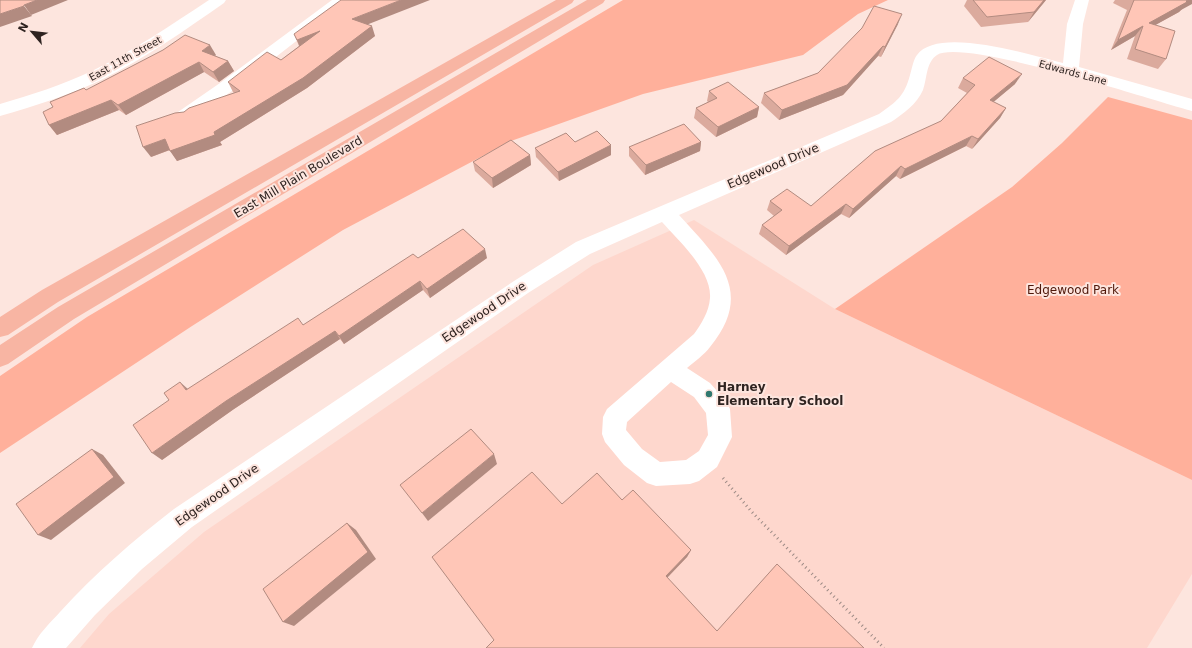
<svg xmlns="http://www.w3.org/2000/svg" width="1192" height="648" viewBox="0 0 1192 648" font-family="'DejaVu Sans',sans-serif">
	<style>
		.built { fill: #fed7cd }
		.green { fill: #ffb09b }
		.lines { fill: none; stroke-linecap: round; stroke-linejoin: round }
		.path { stroke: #9c8a85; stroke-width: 3; stroke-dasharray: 1 3.5; stroke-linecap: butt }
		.minor { fill: #fff; fill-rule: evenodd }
		.major { fill: #f8b5a3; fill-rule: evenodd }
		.wall { fill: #dbaa9d }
		.shaded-wall { fill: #b28b80 }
		.building { fill: #ffc6b7; stroke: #b28b80 }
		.poi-dot { fill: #31786f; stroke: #fde5de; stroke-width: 1.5 }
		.labels { text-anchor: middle; stroke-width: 4; stroke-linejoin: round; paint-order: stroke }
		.far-street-label { font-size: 10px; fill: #2e2320; stroke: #fde5de }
		.street-label { font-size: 12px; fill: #2e2320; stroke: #fde5de }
		.park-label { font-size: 12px; fill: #50180a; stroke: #fde5de }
		.poi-label { font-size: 12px; font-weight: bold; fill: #2e2320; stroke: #fde5de; text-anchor: start }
	</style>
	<rect width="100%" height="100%" fill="#fde5de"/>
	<path class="built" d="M 694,220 L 835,309 L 1192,480 L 1192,574 L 1147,648 L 80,648 L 109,614 L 204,532 L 593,265 Z"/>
	<g class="green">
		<path d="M 623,0 L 888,0 L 858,14 L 803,55 L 643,94 L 511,141 L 343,230 L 192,326 L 0,453 L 0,376 L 87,317 Z"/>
		<path d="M 1108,97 L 1192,120 L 1192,480 L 835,309 L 1012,187 L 1062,143 Z"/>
	</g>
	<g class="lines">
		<path class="path" d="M 723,478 L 751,511 L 884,648"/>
		<g class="minor">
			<path d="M 209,0 L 226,0 L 224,3 C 185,30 146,58 103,79 C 70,95 35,106 0,116 L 0,104 C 31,95 62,85 92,71 C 133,51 171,25 209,0 Z"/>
			<path d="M 332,0 L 349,0 L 232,91 L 190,120 L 184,122 L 178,120 L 175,116 L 178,112 L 220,83 Z"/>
			<path d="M 1075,0 L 1089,0 L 1083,24 L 1079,67 L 1192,99 L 1192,111 C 1152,100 964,38 937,55 C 926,62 927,79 923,90 C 917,104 903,114 891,122 L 679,215 C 717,257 756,291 710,347 C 704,355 695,361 687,368 L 710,383 L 726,401 L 730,409 L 732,437 L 717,467 L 699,481 L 690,484 L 656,486 L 647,483 L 624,465 L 605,442 L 602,434 L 603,417 L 607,409 L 694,334 C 701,324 709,312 710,298 C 712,271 679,241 662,222 L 590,254 L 528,293 L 192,527 L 142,569 L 95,615 L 66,648 L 32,648 C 38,634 50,623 60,612 C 95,573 133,541 174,509 L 514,281 L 576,242 L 879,114 C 897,101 904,97 910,75 C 912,69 913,60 917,55 C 938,25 1033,56 1063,63 L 1067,24 ZM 671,382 L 694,397 L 706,413 L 708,435 L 699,451 L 686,460 L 660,462 L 642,449 L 626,430 L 627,422 Z"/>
		</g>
		<g class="major">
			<path d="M 556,0 L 574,0 L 572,3 L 58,302 L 8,335 L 0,337 L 0,317 L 42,290 Z"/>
			<path d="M 587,0 L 605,0 L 603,3 L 74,319 L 8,364 L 0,367 L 0,345 L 58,307 Z"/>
		</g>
	</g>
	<g class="wall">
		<path d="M 967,0 L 1046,0 L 1028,22 L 981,27 L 964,6 Z"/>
		<path d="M 1115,0 L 1192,0 L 1179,12 L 1155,25 L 1166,59 L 1158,69 L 1127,59 L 1135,36 L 1111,50 L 1127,10 L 1113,3 Z"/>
		<path d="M 367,24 L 375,36 L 307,88 L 220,142 L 222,145 L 177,161 L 170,150 L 151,157 L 184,112 L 234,93 L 233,92 L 228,82 L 281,60 L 299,46 L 294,34 Z"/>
		<path d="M 898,24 L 881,57 L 878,56 L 843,95 L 779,120 L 761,103 L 764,93 L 818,73 Z"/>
		<path d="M 216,55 L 215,56 L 228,61 L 234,71 L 219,82 L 204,72 L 126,115 L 119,110 L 57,135 L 49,125 L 86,90 Z"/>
		<path d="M 963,78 L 1015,84 L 993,102 L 1006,108 L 1000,118 L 972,149 L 966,146 L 900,179 L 896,176 L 849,218 L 841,214 L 786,255 L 759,234 L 762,225 L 774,216 L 767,210 L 770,201 L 811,206 L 941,121 L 967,93 L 958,88 Z"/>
		<path d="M 709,91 L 759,107 L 757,117 L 716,137 L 694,118 L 696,108 L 708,102 L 707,101 Z"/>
		<path d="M 701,142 L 700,151 L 645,175 L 629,156 L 629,147 Z"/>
		<path d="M 611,145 L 611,155 L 559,181 L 536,157 L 535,148 Z"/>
		<path d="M 530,155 L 531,165 L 493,188 L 475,171 L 473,162 Z"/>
		<path d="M 418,258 L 487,258 L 430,298 L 423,290 L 344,344 L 340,339 L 234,409 L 162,460 L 169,400 L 188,389 L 303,325 Z"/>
		<path d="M 622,500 L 691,550 L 687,557 L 667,578 L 717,631 L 777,564 L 864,648 L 494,640 L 562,504 Z"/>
	</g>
	<g class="shaded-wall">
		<path d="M 37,0 L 68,0 L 31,15 L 24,5 Z"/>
		<path d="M 401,0 L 430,0 L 356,29 L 352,19 Z"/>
		<path d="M 1044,0 L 1046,0 L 1028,22 L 1034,12 Z"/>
		<path d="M 1188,0 L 1192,0 L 1192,4 L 1181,10 L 1179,12 L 1141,33 L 1149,23 Z"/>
		<path d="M 24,6 L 32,16 L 0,27 L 0,14 Z"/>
		<path d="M 902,14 L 898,24 L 881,57 L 885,47 Z"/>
		<path d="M 372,26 L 375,36 L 307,88 L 220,142 L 222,145 L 177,161 L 170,151 Z"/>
		<path d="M 1143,26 L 1135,36 L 1111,50 L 1118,40 Z"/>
		<path d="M 320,31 L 301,50 L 297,40 Z"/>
		<path d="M 210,45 L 216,55 L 208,61 L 202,51 Z"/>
		<path d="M 883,46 L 878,56 L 843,95 L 779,120 L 782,110 Z"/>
		<path d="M 228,61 L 234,71 L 219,82 L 213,72 Z"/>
		<path d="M 199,62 L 204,72 L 126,115 L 118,105 Z"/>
		<path d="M 1022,74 L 1015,84 L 984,110 L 990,100 Z"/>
		<path d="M 111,100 L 119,110 L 57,135 L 49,125 Z"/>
		<path d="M 759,107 L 757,117 L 716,137 L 718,127 Z"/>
		<path d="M 1006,108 L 1000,118 L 972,149 L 978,139 Z"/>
		<path d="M 972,136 L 966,146 L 900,179 L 905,169 Z"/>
		<path d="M 165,139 L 172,149 L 151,157 L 143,147 Z"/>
		<path d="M 701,142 L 700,151 L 645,175 L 646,165 Z"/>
		<path d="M 611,145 L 611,155 L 559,181 L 558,172 Z"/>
		<path d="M 530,155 L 531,165 L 493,188 L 492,178 Z"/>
		<path d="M 901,166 L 896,176 L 849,218 L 853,209 Z"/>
		<path d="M 846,204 L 841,214 L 786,255 L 789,246 Z"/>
		<path d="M 485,249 L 487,258 L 430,298 L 427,289 Z"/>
		<path d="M 420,281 L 423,290 L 344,344 L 339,336 Z"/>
		<path d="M 335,331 L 340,339 L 234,409 L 162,460 L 152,453 L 226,401 Z"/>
		<path d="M 180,382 L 189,390 L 186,390 Z"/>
		<path d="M 92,449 L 103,455 L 125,483 L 51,540 L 38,535 Z"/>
		<path d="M 494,454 L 497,464 L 428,521 L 422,513 Z"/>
		<path d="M 347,523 L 356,530 L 376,559 L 294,626 L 283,622 Z"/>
		<path d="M 691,550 L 687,557 L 663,582 L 666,576 Z"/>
	</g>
	<g class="building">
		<path d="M 0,0 L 37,0 L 24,5 L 24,6 L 0,14 Z"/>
		<path d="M 341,0 L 401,0 L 352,19 L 372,26 L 303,78 L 214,132 L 215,135 L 170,151 L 165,139 L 143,147 L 136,126 L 175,113 L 184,112 L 189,108 L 240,91 L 228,82 L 267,52 L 281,60 L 320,31 L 297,40 L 294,34 Z"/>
		<path d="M 973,0 L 1044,0 L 1034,12 L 987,17 Z"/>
		<path d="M 1134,0 L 1188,0 L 1186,1 L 1187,2 L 1149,23 L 1175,31 L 1166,59 L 1135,49 L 1143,26 L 1118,40 Z"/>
		<path d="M 874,6 L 902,14 L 885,47 L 883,46 L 847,85 L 782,110 L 764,93 L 818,73 L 862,28 Z"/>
		<path d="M 185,35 L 210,45 L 202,51 L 228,61 L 213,72 L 199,62 L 118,105 L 111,100 L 49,125 L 43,112 L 53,107 L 50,102 L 84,88 L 86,90 L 163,50 Z"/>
		<path d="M 989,57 L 1022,74 L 990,100 L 1006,108 L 978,139 L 972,136 L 905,169 L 901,166 L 853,209 L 846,204 L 789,246 L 762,225 L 782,210 L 770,201 L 787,189 L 811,206 L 875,151 L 941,121 L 975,85 L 963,78 Z"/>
		<path d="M 728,82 L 759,107 L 718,127 L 696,108 L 717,98 L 709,91 Z"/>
		<path d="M 684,124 L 701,142 L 646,165 L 629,147 Z"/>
		<path d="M 597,131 L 611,145 L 558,172 L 535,148 L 566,133 L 575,142 Z"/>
		<path d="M 511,140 L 530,155 L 492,178 L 473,162 Z"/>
		<path d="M 463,229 L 485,249 L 427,289 L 420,281 L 339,336 L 335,331 L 226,401 L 152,453 L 133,425 L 169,400 L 164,393 L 180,382 L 186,390 L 298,318 L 303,325 L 413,254 L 418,258 Z"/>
		<path d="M 471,429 L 494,454 L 422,513 L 400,485 Z"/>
		<path d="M 92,449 L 114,477 L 38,535 L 16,504 Z"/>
		<path d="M 532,472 L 562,504 L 597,473 L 622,500 L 633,490 L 691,550 L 666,576 L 717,631 L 777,564 L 864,648 L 486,648 L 494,640 L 432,557 Z"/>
		<path d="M 347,523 L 368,552 L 283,622 L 263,589 Z"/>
	</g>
	<circle class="poi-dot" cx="709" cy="394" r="4"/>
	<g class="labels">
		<g class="far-street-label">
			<text transform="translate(125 58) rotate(-29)" y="4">East 11th Street</text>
			<text transform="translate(1073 72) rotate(15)" y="4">Edwards Lane</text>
		</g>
		<g class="street-label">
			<text transform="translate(773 166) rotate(-23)" y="4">Edgewood Drive</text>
			<text transform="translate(298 177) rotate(-31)" y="4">East Mill Plain Boulevard</text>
			<text transform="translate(484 312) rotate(-34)" y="4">Edgewood Drive</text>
			<text transform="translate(217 495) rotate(-35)" y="4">Edgewood Drive</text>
		</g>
		<g class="park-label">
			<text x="1073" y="294">Edgewood Park</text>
		</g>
		<g class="poi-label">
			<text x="717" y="391">Harney<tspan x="717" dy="14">Elementary School</tspan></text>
		</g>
	</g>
	<g transform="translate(32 32) rotate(298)" stroke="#fde5de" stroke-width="3" paint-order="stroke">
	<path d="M0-3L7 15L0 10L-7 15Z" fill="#2e2320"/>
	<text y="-6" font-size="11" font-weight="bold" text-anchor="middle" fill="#2e2320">N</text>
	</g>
</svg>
